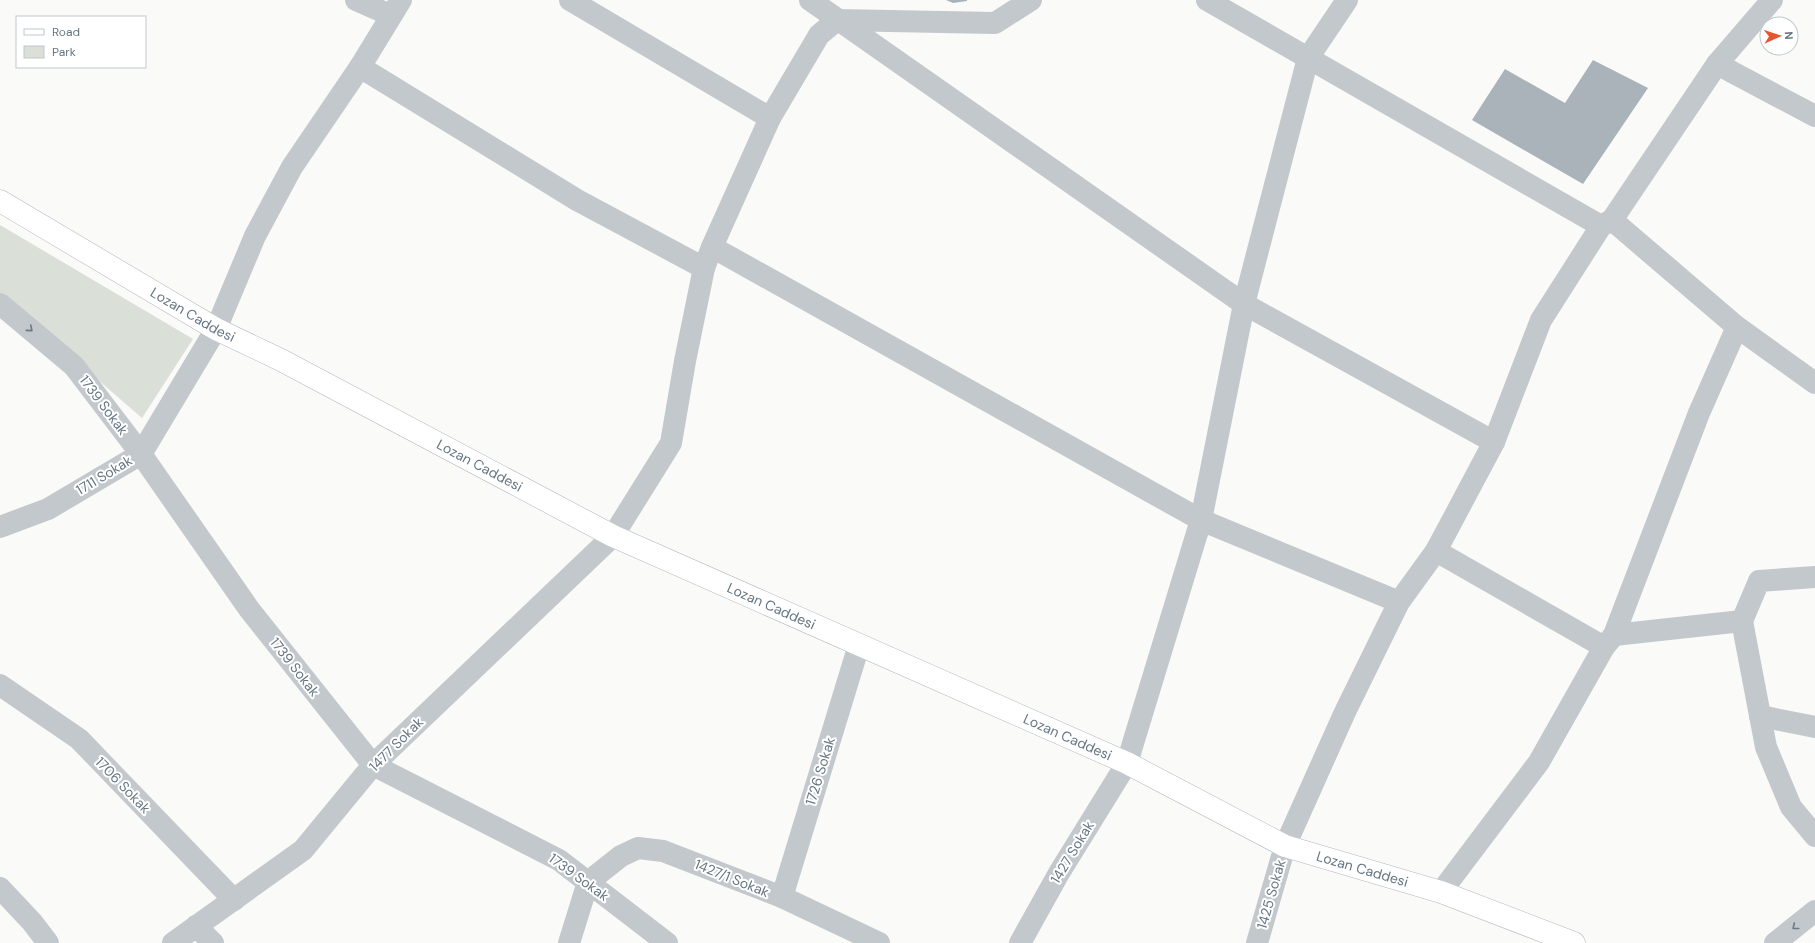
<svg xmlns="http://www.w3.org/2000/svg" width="1815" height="943" viewBox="0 0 1815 943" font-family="'DM Sans',sans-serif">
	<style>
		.green { fill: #dadfd7 }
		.building { fill: #aab3b9 }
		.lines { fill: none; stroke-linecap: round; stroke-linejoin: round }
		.secondary-casing { stroke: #b3babf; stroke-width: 23 }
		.minor { stroke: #c3c8cc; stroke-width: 22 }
		.tertiary { stroke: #c3c8cc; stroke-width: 22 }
		.secondary { stroke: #fff; stroke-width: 22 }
		.oneway { stroke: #6a7a87 }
		.labels { text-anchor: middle; stroke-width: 4; stroke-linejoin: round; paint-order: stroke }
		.street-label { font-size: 14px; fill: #657683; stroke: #fff }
	</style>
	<rect width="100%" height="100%" fill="#fafaf8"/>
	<path class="green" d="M 0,225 L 193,339 L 142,418 L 0,295 Z"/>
	<g class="building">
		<path d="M 946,0 L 967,0 L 967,1 L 953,3 Z"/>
		<path d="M 1593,60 L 1648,88 L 1583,184 L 1472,120 L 1505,69 L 1565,103 Z"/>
	</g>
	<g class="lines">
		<defs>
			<g id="secondary">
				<path id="s1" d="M 0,201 L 216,329 L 281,360 L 613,536 L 1127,763 L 1285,846 L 1441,892 L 1574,943"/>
			</g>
		</defs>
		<use href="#secondary" class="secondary-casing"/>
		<g class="minor">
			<path d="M 356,0 L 390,15"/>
			<path d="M 570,0 L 770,118"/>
			<path d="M 810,0 L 1244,304 L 1494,442"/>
			<path d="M 1207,0 L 1601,226"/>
			<path d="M 1717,64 L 1815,116"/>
			<path d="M 360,67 L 577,200 L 704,268"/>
			<path d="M 1612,220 L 1737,327 L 1815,383"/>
			<path d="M 712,247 L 1201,520 L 1399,602"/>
			<path d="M 0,304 L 74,366 L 141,454 L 249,609 L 373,765 L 559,860 L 667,943"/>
			<path d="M 0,527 L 48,509 L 141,454 L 216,329 L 255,236 L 292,167 L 360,67 L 401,0"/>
			<path d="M 1436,551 L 1604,647"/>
			<path d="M 1742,621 L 1766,747 L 1791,807 L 1815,836"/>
			<path d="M 1614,635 L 1742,621 L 1759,581 L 1815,577"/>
			<path d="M 0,685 L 79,739 L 234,900"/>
			<path d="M 1760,716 L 1815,727"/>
			<path d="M 1285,846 L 1345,712 L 1399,602 L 1436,551 L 1494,442 L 1541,320 L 1601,226 L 1612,220 L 1717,64 L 1772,0"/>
			<path d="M 0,888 L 32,922 L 48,943"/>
			<path d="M 1441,892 L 1539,762 L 1604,647 L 1614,635 L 1699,413 L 1737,327"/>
			<path d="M 782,897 L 859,645"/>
			<path d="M 196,926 L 213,943"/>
			<path d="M 173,943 L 303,850 L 373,765 L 613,536 L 671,443 L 685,361 L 704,268 L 712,247 L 770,118 L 819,35 L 837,20 L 995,23 L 1031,0"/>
			<path d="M 569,943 L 588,882 L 621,856 L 638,848 L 663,851 L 782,897 L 879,943"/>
			<path d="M 1020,943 L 1059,873 L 1127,763 L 1201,520 L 1244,304 L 1308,58 L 1347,0"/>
			<path d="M 1775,943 L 1815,911"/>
		</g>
		<path class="tertiary" d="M 1257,943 L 1285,846"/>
		<use href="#secondary" class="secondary"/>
	</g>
	<defs><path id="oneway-chevron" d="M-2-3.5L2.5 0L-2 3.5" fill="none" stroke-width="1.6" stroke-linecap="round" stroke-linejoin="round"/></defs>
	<g class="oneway">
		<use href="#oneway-chevron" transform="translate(30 329) rotate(40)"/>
		<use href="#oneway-chevron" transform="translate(1795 927) rotate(141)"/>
	</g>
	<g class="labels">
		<g class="street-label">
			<text dy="5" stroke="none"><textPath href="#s1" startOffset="224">Lozan Caddesi</textPath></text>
			<text transform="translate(104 405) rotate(53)" y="5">1739 Sokak</text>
			<text dy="5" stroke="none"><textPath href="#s1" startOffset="548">Lozan Caddesi</textPath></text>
			<text transform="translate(104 475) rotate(-31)" y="5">1711 Sokak</text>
			<text dy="5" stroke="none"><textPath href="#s1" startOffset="872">Lozan Caddesi</textPath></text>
			<text transform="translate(295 667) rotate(52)" y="5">1739 Sokak</text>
			<text dy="5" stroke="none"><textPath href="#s1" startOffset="1196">Lozan Caddesi</textPath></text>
			<text transform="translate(396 744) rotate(-45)" y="5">1477 Sokak</text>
			<text transform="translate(820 771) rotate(-73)" y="5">1726 Sokak</text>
			<text transform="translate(123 785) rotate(46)" y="5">1706 Sokak</text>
			<text transform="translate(1072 852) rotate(-59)" y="5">1427 Sokak</text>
			<text dy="5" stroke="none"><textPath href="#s1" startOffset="1520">Lozan Caddesi</textPath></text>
			<text transform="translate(579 877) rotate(36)" y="5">1739 Sokak</text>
			<text transform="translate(732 878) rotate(22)" y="5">1427/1 Sokak</text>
			<text transform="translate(1271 894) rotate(-74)" y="5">1425 Sokak</text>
		</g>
	</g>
	<rect x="16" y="16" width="130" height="52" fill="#ffffff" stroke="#c1c8cd"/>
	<rect x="24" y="29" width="20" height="6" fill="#ffffff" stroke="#c1c8cd"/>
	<text x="52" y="36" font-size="12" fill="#657683">Road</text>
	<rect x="24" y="46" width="20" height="12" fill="#dadfd7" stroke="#c1c8cd"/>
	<text x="52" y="56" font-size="12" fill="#657683">Park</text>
	<g transform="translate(1779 36) rotate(87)"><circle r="19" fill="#ffffff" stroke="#c1c8cd"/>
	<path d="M0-3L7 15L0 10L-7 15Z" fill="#e4572e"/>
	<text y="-6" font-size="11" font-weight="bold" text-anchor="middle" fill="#657683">N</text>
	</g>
</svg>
